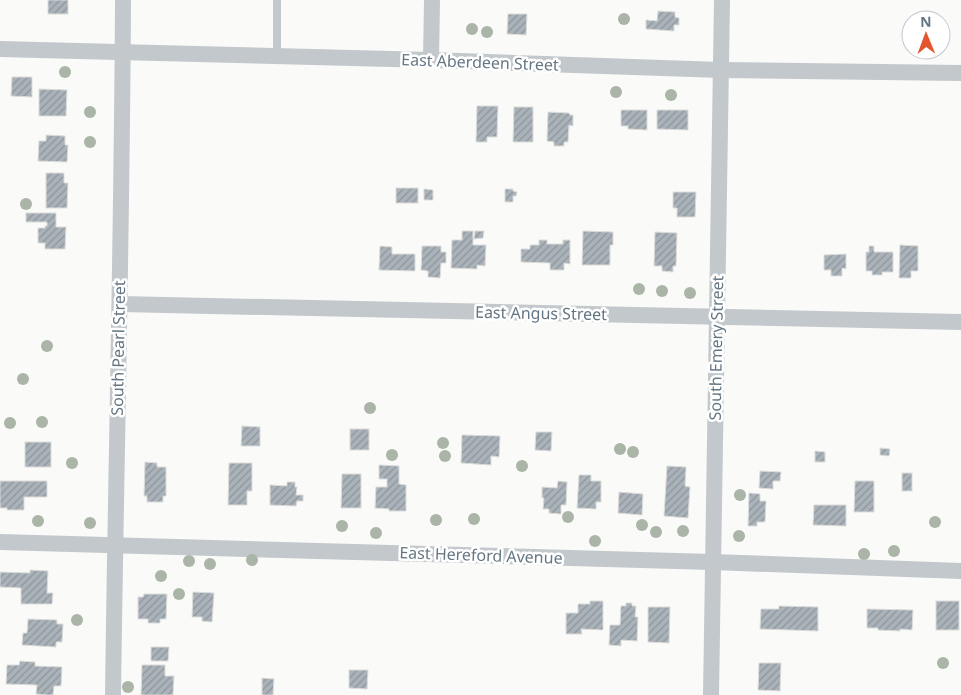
<svg xmlns="http://www.w3.org/2000/svg" width="961" height="695" viewBox="0 0 961 695" font-family="'Noto Sans',sans-serif">
	<style>
		.building { fill: url(#building-hatch); stroke: #dcdcda }
		.lines { fill: none; stroke-linecap: round; stroke-linejoin: round }
		.lane { stroke: #c3c8cc; stroke-width: 8 }
		.street { stroke: #c3c8cc; stroke-width: 16 }
		.tree { fill: #aab4a7 }
		.labels { text-anchor: middle; stroke-width: 5; stroke-linejoin: round; paint-order: stroke }
		.street-label { font-size: 16px; fill: #657683; stroke: #fff }
	</style>
	<defs>
		<pattern id="building-hatch" width="6" height="6" patternUnits="userSpaceOnUse" patternTransform="scale(1.25)"><rect width="6" height="6" fill="#aab3b9"/><path d="M-1 1l2-2M0 6l6-6M5 7l2-2" fill="none" stroke="#8e969c"/></pattern>
	</defs>
	<rect width="100%" height="100%" fill="#fafaf8"/>
	<g class="building">
		<rect x="48" y="0" width="20" height="14"/>
		<path d="M 658,11 L 675,12 L 675,17 L 679,18 L 679,25 L 674,25 L 674,31 L 646,29 L 646,20 L 657,21 Z"/>
		<path d="M 508,14 L 527,14 L 526,35 L 507,34 Z"/>
		<path d="M 12,77 L 32,77 L 32,97 L 11,96 Z"/>
		<path d="M 39,89 L 67,90 L 66,116 L 39,116 Z"/>
		<path d="M 477,106 L 498,106 L 497,137 L 487,137 L 487,142 L 476,142 Z"/>
		<path d="M 514,107 L 533,107 L 533,142 L 513,142 Z"/>
		<path d="M 621,110 L 647,110 L 647,130 L 628,129 L 628,126 L 621,126 Z"/>
		<path d="M 657,110 L 688,110 L 688,130 L 657,129 Z"/>
		<path d="M 548,112 L 569,113 L 570,115 L 573,115 L 573,126 L 569,125 L 568,142 L 564,142 L 564,146 L 554,146 L 554,142 L 547,141 Z"/>
		<path d="M 46,135 L 65,136 L 65,145 L 68,145 L 67,162 L 38,161 L 39,141 L 46,141 Z"/>
		<path d="M 46,173 L 64,173 L 64,183 L 68,183 L 67,208 L 46,208 Z"/>
		<rect x="396" y="188" width="22" height="15"/>
		<path d="M 424,189 L 433,190 L 433,200 L 424,200 Z"/>
		<path d="M 505,189 L 513,189 L 513,191 L 517,192 L 516,196 L 513,196 L 513,202 L 505,202 Z"/>
		<path d="M 673,192 L 696,192 L 695,217 L 677,217 L 677,208 L 673,208 Z"/>
		<path d="M 26,213 L 56,213 L 56,227 L 66,227 L 65,249 L 45,249 L 45,243 L 38,243 L 38,228 L 45,228 L 45,226 L 47,226 L 47,222 L 26,222 Z"/>
		<path d="M 462,231 L 473,231 L 473,245 L 486,245 L 485,266 L 477,265 L 477,269 L 451,268 L 452,240 L 462,240 Z"/>
		<path d="M 475,231 L 484,231 L 483,238 L 474,239 Z"/>
		<path d="M 583,231 L 613,232 L 613,245 L 610,245 L 610,265 L 582,265 Z"/>
		<path d="M 655,232 L 677,233 L 676,266 L 673,266 L 673,272 L 662,271 L 662,266 L 654,266 Z"/>
		<path d="M 539,240 L 547,240 L 547,244 L 563,244 L 563,240 L 570,240 L 570,264 L 564,263 L 564,270 L 550,270 L 550,263 L 521,262 L 521,249 L 530,249 L 530,245 L 539,245 Z"/>
		<path d="M 900,245 L 918,246 L 918,271 L 911,271 L 911,278 L 899,278 Z"/>
		<path d="M 380,246 L 392,247 L 392,254 L 415,254 L 415,271 L 379,270 Z"/>
		<path d="M 422,246 L 441,246 L 441,252 L 446,252 L 446,263 L 441,263 L 440,278 L 428,277 L 428,271 L 421,270 Z"/>
		<path d="M 869,246 L 874,246 L 874,252 L 893,252 L 893,272 L 882,272 L 882,275 L 872,275 L 872,271 L 866,271 L 866,252 L 869,252 Z"/>
		<path d="M 846,254 L 846,269 L 842,268 L 842,276 L 831,276 L 831,270 L 824,270 L 824,255 Z"/>
		<path d="M 242,426 L 260,427 L 260,446 L 241,446 Z"/>
		<rect x="350" y="429" width="19" height="21"/>
		<path d="M 536,432 L 552,432 L 551,451 L 535,450 Z"/>
		<path d="M 462,435 L 500,436 L 499,457 L 491,456 L 491,465 L 461,463 Z"/>
		<rect x="25" y="442" width="26" height="25"/>
		<path d="M 880,448 L 890,449 L 889,456 L 880,455 Z"/>
		<path d="M 815,451 L 825,452 L 825,462 L 815,462 Z"/>
		<path d="M 145,462 L 157,463 L 157,467 L 166,467 L 166,496 L 163,496 L 163,502 L 147,502 L 147,496 L 144,496 Z"/>
		<path d="M 229,463 L 252,463 L 252,491 L 247,491 L 247,505 L 228,505 Z"/>
		<path d="M 379,465 L 399,466 L 399,484 L 406,485 L 406,511 L 389,511 L 389,509 L 375,508 L 376,487 L 387,487 L 387,479 L 379,479 Z"/>
		<path d="M 667,466 L 686,467 L 685,486 L 690,487 L 688,518 L 664,516 Z"/>
		<path d="M 760,471 L 781,472 L 780,481 L 773,481 L 773,489 L 759,488 Z"/>
		<rect x="902" y="473" width="10" height="18"/>
		<path d="M 342,474 L 361,474 L 361,508 L 341,508 Z"/>
		<path d="M 579,475 L 591,475 L 591,481 L 601,481 L 601,502 L 596,502 L 596,509 L 577,508 Z"/>
		<path d="M 0,481 L 47,481 L 47,497 L 24,497 L 24,510 L 7,510 L 7,508 L 0,508 Z"/>
		<path d="M 558,481 L 567,482 L 566,505 L 561,505 L 561,514 L 549,513 L 549,509 L 543,509 L 544,498 L 542,498 L 542,487 L 557,488 Z"/>
		<path d="M 855,481 L 874,481 L 874,512 L 854,512 Z"/>
		<path d="M 287,482 L 295,482 L 295,487 L 297,487 L 296,495 L 303,495 L 303,501 L 297,501 L 296,506 L 270,505 L 270,485 L 287,486 Z"/>
		<path d="M 619,492 L 643,494 L 642,515 L 618,513 Z"/>
		<path d="M 749,493 L 760,494 L 760,501 L 766,501 L 765,522 L 757,522 L 757,526 L 748,526 Z"/>
		<path d="M 814,505 L 846,505 L 846,526 L 813,525 Z"/>
		<path d="M 30,570 L 48,571 L 47,593 L 53,593 L 52,604 L 21,604 L 21,588 L 0,587 L 0,572 L 30,573 Z"/>
		<path d="M 193,592 L 214,593 L 212,622 L 202,621 L 202,617 L 192,617 Z"/>
		<path d="M 144,594 L 167,594 L 166,619 L 160,619 L 160,623 L 148,623 L 148,619 L 138,619 L 138,597 L 143,597 Z"/>
		<path d="M 590,601 L 603,601 L 603,630 L 581,629 L 582,634 L 566,634 L 566,613 L 578,613 L 578,604 L 590,604 Z"/>
		<rect x="936" y="601" width="23" height="29"/>
		<path d="M 626,603 L 632,603 L 632,606 L 636,606 L 635,617 L 638,617 L 637,641 L 621,640 L 621,646 L 609,645 L 610,625 L 620,625 L 621,606 L 626,606 Z"/>
		<path d="M 779,606 L 818,607 L 818,631 L 760,629 L 761,609 L 779,609 Z"/>
		<path d="M 648,607 L 670,607 L 669,643 L 648,642 Z"/>
		<path d="M 867,609 L 913,610 L 912,630 L 900,629 L 900,631 L 878,630 L 878,628 L 867,628 Z"/>
		<path d="M 28,619 L 57,620 L 57,624 L 63,624 L 62,642 L 56,642 L 56,647 L 22,645 L 23,633 L 27,633 Z"/>
		<path d="M 151,647 L 169,647 L 168,661 L 151,661 Z"/>
		<path d="M 20,661 L 35,662 L 35,666 L 62,667 L 61,686 L 54,686 L 53,695 L 47,695 L 36,694 L 37,685 L 6,684 L 7,665 L 19,665 Z"/>
		<path d="M 759,663 L 781,663 L 780,691 L 758,690 Z"/>
		<path d="M 142,665 L 165,665 L 165,676 L 174,676 L 173,695 L 141,695 Z"/>
		<path d="M 349,670 L 368,670 L 367,689 L 349,688 Z"/>
		<path d="M 262,678 L 274,679 L 273,695 L 262,695 Z"/>
	</g>
	<g class="lines">
		<path class="lane" d="M 277,56 L 277,0"/>
		<g class="street">
			<path d="M 0,49 L 431,60 L 721,70 L 961,73"/>
			<path d="M 431,60 L 432,0"/>
			<path d="M 120,304 L 961,322"/>
			<path d="M 0,542 L 712,562 L 961,571"/>
			<path d="M 113,695 C 116,463 122,232 123,0"/>
			<path d="M 711,695 L 722,0"/>
		</g>
	</g>
	<g class="tree">
		<circle cx="624" cy="19" r="6"/>
		<circle cx="472" cy="29" r="6"/>
		<circle cx="487" cy="32" r="6"/>
		<circle cx="65" cy="72" r="6"/>
		<circle cx="616" cy="92" r="6"/>
		<circle cx="671" cy="95" r="6"/>
		<circle cx="90" cy="112" r="6"/>
		<circle cx="90" cy="142" r="6"/>
		<circle cx="26" cy="204" r="6"/>
		<circle cx="639" cy="289" r="6"/>
		<circle cx="662" cy="291" r="6"/>
		<circle cx="690" cy="293" r="6"/>
		<circle cx="47" cy="346" r="6"/>
		<circle cx="23" cy="379" r="6"/>
		<circle cx="370" cy="408" r="6"/>
		<circle cx="42" cy="422" r="6"/>
		<circle cx="10" cy="423" r="6"/>
		<circle cx="443" cy="443" r="6"/>
		<circle cx="620" cy="449" r="6"/>
		<circle cx="633" cy="452" r="6"/>
		<circle cx="392" cy="455" r="6"/>
		<circle cx="445" cy="456" r="6"/>
		<circle cx="72" cy="463" r="6"/>
		<circle cx="522" cy="466" r="6"/>
		<circle cx="740" cy="495" r="6"/>
		<circle cx="568" cy="517" r="6"/>
		<circle cx="474" cy="519" r="6"/>
		<circle cx="436" cy="520" r="6"/>
		<circle cx="38" cy="521" r="6"/>
		<circle cx="935" cy="522" r="6"/>
		<circle cx="90" cy="523" r="6"/>
		<circle cx="642" cy="525" r="6"/>
		<circle cx="342" cy="526" r="6"/>
		<circle cx="683" cy="531" r="6"/>
		<circle cx="656" cy="532" r="6"/>
		<circle cx="376" cy="533" r="6"/>
		<circle cx="739" cy="536" r="6"/>
		<circle cx="595" cy="541" r="6"/>
		<circle cx="894" cy="551" r="6"/>
		<circle cx="864" cy="554" r="6"/>
		<circle cx="252" cy="560" r="6"/>
		<circle cx="189" cy="561" r="6"/>
		<circle cx="210" cy="564" r="6"/>
		<circle cx="161" cy="576" r="6"/>
		<circle cx="179" cy="594" r="6"/>
		<circle cx="77" cy="620" r="6"/>
		<circle cx="943" cy="663" r="6"/>
		<circle cx="128" cy="687" r="6"/>
	</g>
	<g class="labels">
		<g class="street-label">
			<text transform="translate(480 62) rotate(2)" y="6">East Aberdeen Street</text>
			<text transform="translate(541 313) rotate(1)" y="6">East Angus Street</text>
			<text transform="translate(118 348) rotate(-89)" y="6">South Pearl Street</text>
			<text transform="translate(716 348) rotate(-89)" y="6">South Emery Street</text>
			<text transform="translate(481 555) rotate(2)" y="6">East Hereford Avenue</text>
		</g>
	</g>
	<g transform="translate(926 35) rotate(359)"><circle r="24" fill="#ffffff" stroke="#c1c8cd"/>
	<path d="M0-4L9 19L0 12L-9 19Z" fill="#e4572e"/>
	<text y="-8" font-size="14" font-weight="bold" text-anchor="middle" fill="#657683">N</text>
	</g>
</svg>
